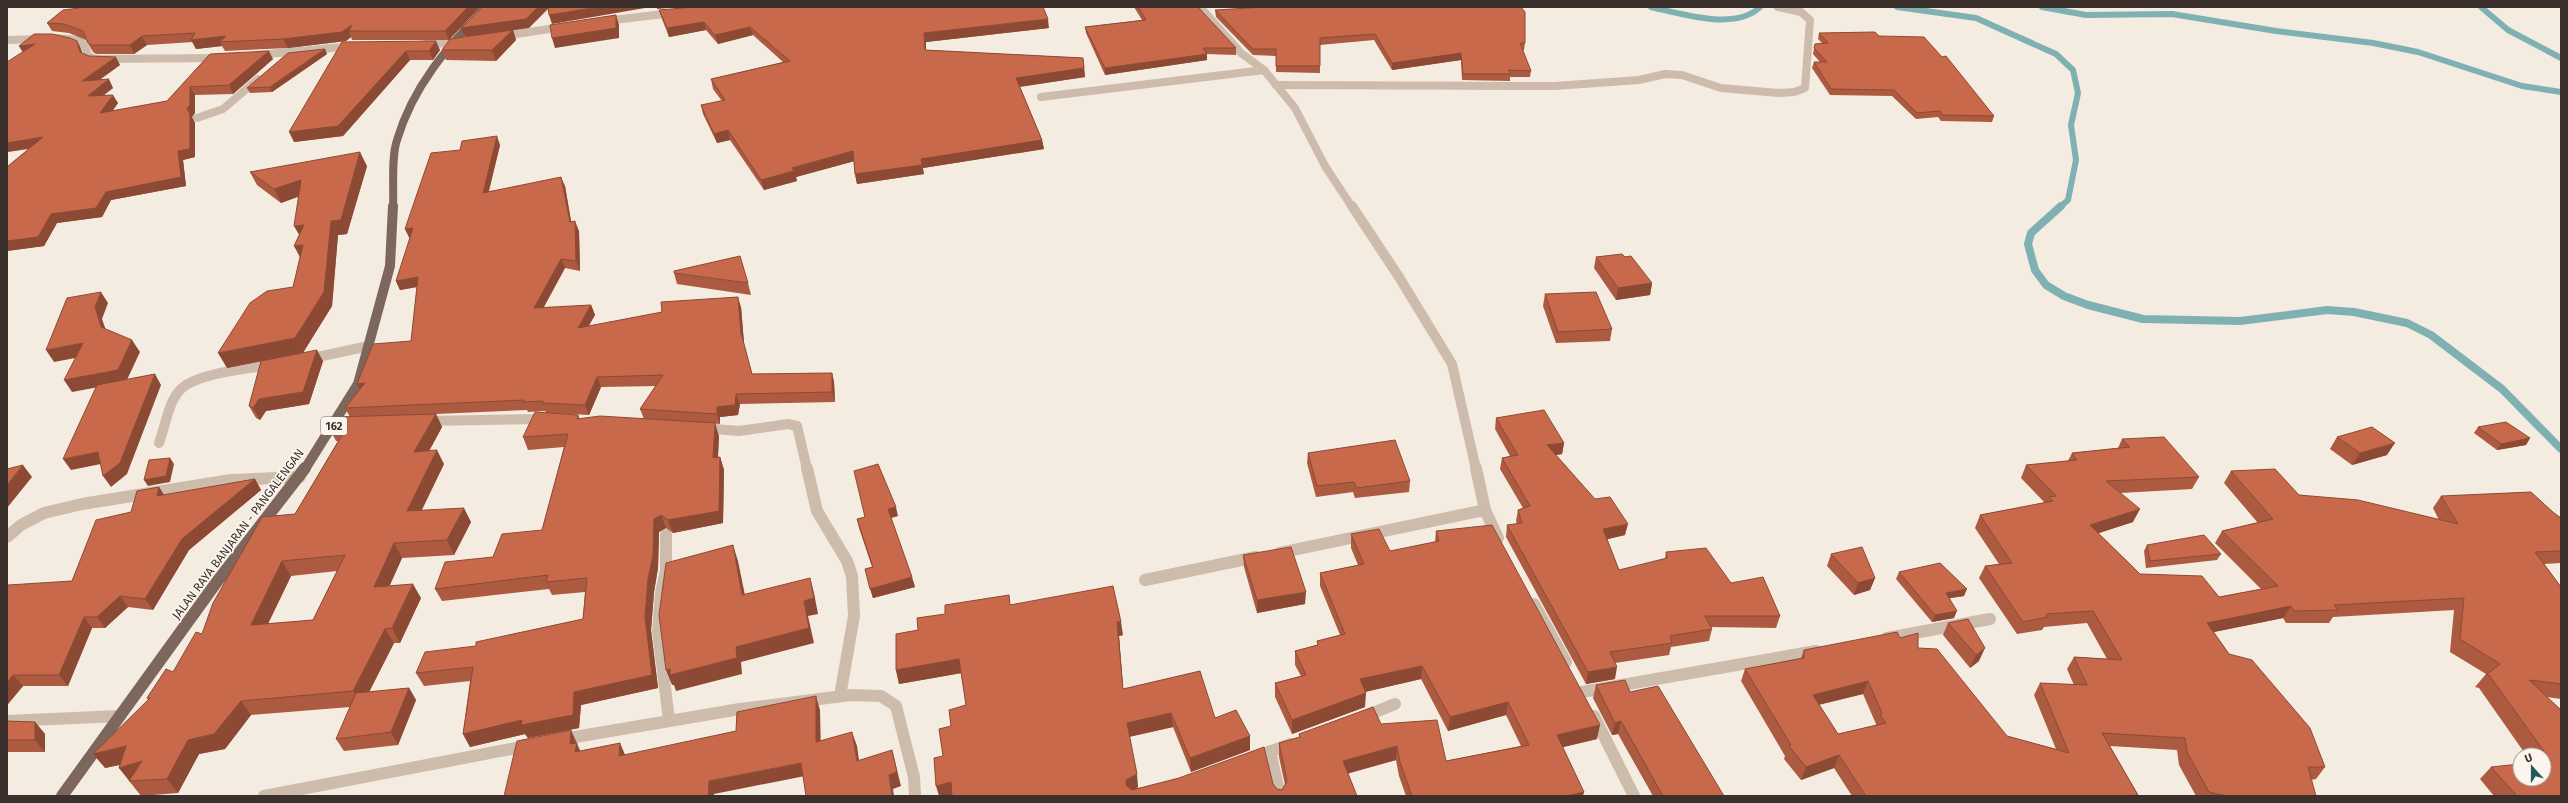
<svg xmlns="http://www.w3.org/2000/svg" width="2568" height="803" viewBox="0 0 2568 803" font-family="'Fira Sans',sans-serif">
	<style>
		.lines { fill: none; stroke-linecap: round; stroke-linejoin: round }
		.stream-far1 { stroke: #7fb0b2; stroke-width: 6 }
		.stream { stroke: #7fb0b2; stroke-width: 8 }
		.street-far2 { stroke: #cdbbac; stroke-width: 8 }
		.street-far1 { stroke: #cdbbac; stroke-width: 10 }
		.street { stroke: #cdbbac; stroke-width: 12 }
		.primary-far2 { stroke: #7d675c; stroke-width: 8 }
		.primary-far1 { stroke: #7d675c; stroke-width: 10 }
		.primary { stroke: #7d675c; stroke-width: 12 }
		.wall { fill: #ac5a40; fill-rule: evenodd }
		.shaded-wall { fill: #8c4a34 }
		.building { fill: #c8694b; stroke: #8c4a34; fill-rule: evenodd }
		.labels { text-anchor: middle; stroke-width: 3.5; stroke-linejoin: round; paint-order: stroke }
		.shield { fill: #fbf5ee; stroke: #756b66; stroke-width: 1 }
		.shield-label { font-size: 11px; font-weight: bold; fill: #3b302b }
		.street-label { font-size: 12px; fill: #3b302b; stroke: #fbf5ee }
	</style>
	<rect width="100%" height="100%" fill="#f4ebe1"/>
	<g class="lines">
		<g class="stream-far1">
			<path d="M 1651,7 C 1681,14 1736,31 1760,7"/>
			<path d="M 1897,7 L 1976,18 L 2056,54 L 2073,70 L 2078,93 L 2071,125 L 2076,160 L 2068,200 L 2060,207"/>
			<path d="M 2042,7 L 2086,15 L 2172,14 L 2276,31 L 2373,43 L 2418,52 L 2522,86 L 2561,92"/>
			<path d="M 2481,7 L 2508,30 L 2561,58"/>
		</g>
		<path class="stream" d="M 2061,206 L 2031,233 L 2028,244 L 2035,270 L 2046,285 L 2064,296 L 2088,305 L 2143,319 L 2240,321 L 2327,310 L 2354,312 L 2407,323 L 2431,335 L 2502,389 L 2561,449"/>
		<g class="street-far2">
			<path d="M 1200,7 L 1241,53 L 1264,70 L 1295,108 L 1325,166 L 1352,207"/>
			<path d="M 605,21 L 672,13"/>
			<path d="M 502,36 L 563,27"/>
			<path d="M 57,38 C 75,40 84,36 88,56 L 95,59 L 219,58"/>
			<path d="M 7,40 L 41,39"/>
			<path d="M 425,44 L 459,43"/>
			<path d="M 257,55 L 353,46"/>
			<path d="M 1276,85 L 1555,86 L 1639,80 L 1665,74 L 1682,75 L 1721,88 L 1779,93 L 1794,92 L 1805,88 L 1810,20 L 1801,12 L 1778,7"/>
			<path d="M 1041,97 L 1264,70"/>
			<path d="M 197,118 L 223,109 L 258,79"/>
		</g>
		<g class="street-far1">
			<path d="M 1352,206 L 1399,277 L 1452,364 L 1476,469"/>
			<path d="M 308,359 L 369,346"/>
			<path d="M 425,421 L 545,419"/>
			<path d="M 703,428 L 739,431 L 788,424 L 797,426 L 807,469"/>
			<path d="M 159,443 C 165,427 168,404 179,391 C 194,373 250,368 273,365"/>
		</g>
		<g class="street">
			<path d="M 807,468 L 817,511 L 847,561 L 852,576 L 854,616 L 840,696"/>
			<path d="M 1476,468 L 1485,510 L 1498,538"/>
			<path d="M 666,535 L 666,570 L 661,593 L 658,631 L 669,720"/>
			<path d="M 7,537 L 21,525 L 44,513 L 82,504 L 231,480 L 300,477"/>
			<path d="M 1279,553 L 1485,510"/>
			<path d="M 1145,580 L 1256,557"/>
			<path d="M 1534,604 L 1566,662"/>
			<path d="M 1887,638 L 1990,619"/>
			<path d="M 1582,692 L 1816,651"/>
			<path d="M 1594,716 L 1634,796"/>
			<path d="M 1363,717 L 1395,704"/>
			<path d="M 7,721 L 120,716"/>
			<path d="M 563,739 L 740,709 L 851,695 L 881,696 L 896,706 L 914,777 L 915,796"/>
			<path d="M 1270,751 L 1280,796"/>
			<path d="M 1253,758 L 1290,744"/>
			<path d="M 264,796 L 527,746"/>
		</g>
		<path class="primary-far2" d="M 393,207 C 394,188 391,157 397,140 C 413,86 448,46 486,7"/>
		<path class="primary-far1" d="M 305,469 L 358,384 L 390,266 L 393,206"/>
		<path class="primary" d="M 62,796 L 216,583 L 305,468"/>
	</g>
	<g class="wall">
		<path d="M 480,7 L 449,40 L 352,40 L 351,37 L 346,41 L 288,48 L 225,51 L 222,46 L 196,49 L 193,42 L 147,45 L 134,54 L 96,54 L 93,52 L 86,40 L 69,33 L 52,31 L 47,23 Z"/>
		<path d="M 1134,7 L 1198,7 L 1236,48 L 1236,55 L 1207,54 L 1207,60 L 1105,75 L 1086,33 L 1085,27 L 1142,20 Z"/>
		<path d="M 659,10 L 1049,28 L 926,42 L 926,50 L 1083,58 L 1085,77 L 1020,87 L 1042,140 L 1044,149 L 923,168 L 924,174 L 857,184 L 855,174 L 854,161 L 796,177 L 797,181 L 764,190 L 730,140 L 717,143 L 703,114 L 701,105 L 722,101 L 713,89 L 711,79 L 783,62 L 753,35 L 718,44 L 706,30 L 669,37 L 662,19 Z"/>
		<path d="M 1215,10 L 1525,43 L 1524,50 L 1522,50 L 1531,71 L 1530,77 L 1510,77 L 1510,81 L 1462,80 L 1461,60 L 1392,70 L 1374,40 L 1320,45 L 1320,73 L 1276,72 L 1276,56 L 1253,55 L 1216,17 Z"/>
		<path d="M 513,30 L 516,40 L 496,61 L 446,60 L 442,50 Z"/>
		<path d="M 1819,33 L 1879,36 L 1994,116 L 1992,122 L 1941,121 L 1938,117 L 1916,119 L 1892,96 L 1830,95 L 1812,68 L 1814,62 L 1820,62 L 1813,54 L 1815,44 L 1822,43 L 1818,39 Z"/>
		<path d="M 77,41 L 81,49 L 82,53 L 89,56 L 120,65 L 99,80 L 113,88 L 104,95 L 118,103 L 112,111 L 167,101 L 210,54 L 273,59 L 233,94 L 195,95 L 195,113 L 192,117 L 195,123 L 195,157 L 183,160 L 186,186 L 111,200 L 102,217 L 57,223 L 44,246 L 7,251 L 7,167 L 29,149 L 7,152 L 7,62 L 23,52 L 19,46 Z"/>
		<path d="M 342,42 L 440,50 L 433,60 L 410,60 L 343,136 L 294,142 Z"/>
		<path d="M 325,49 L 327,54 L 272,92 L 250,93 L 247,88 Z"/>
		<path d="M 500,145 L 489,191 L 565,186 L 571,222 L 579,231 L 580,271 L 565,268 L 543,308 L 591,305 L 595,315 L 588,326 L 741,307 L 744,343 L 752,374 L 832,373 L 834,382 L 835,402 L 740,404 L 738,415 L 720,417 L 720,424 L 644,419 L 640,409 L 656,386 L 601,387 L 589,415 L 546,413 L 545,411 L 528,412 L 527,410 L 436,414 L 442,427 L 429,451 L 444,464 L 422,510 L 471,522 L 454,555 L 402,558 L 389,586 L 421,598 L 400,643 L 394,643 L 369,692 L 409,688 L 416,700 L 398,745 L 344,751 L 336,739 L 350,707 L 251,715 L 225,749 L 199,754 L 178,793 L 141,796 L 119,768 L 120,765 L 105,768 L 148,700 L 147,698 L 173,672 L 295,514 L 338,441 L 336,441 L 329,427 L 350,417 L 345,408 L 360,390 L 357,384 L 411,341 L 417,287 L 400,290 L 396,281 L 410,239 L 405,229 ZM 337,571 L 313,620 L 268,624 L 291,576 Z"/>
		<path d="M 367,166 L 347,234 L 338,235 L 332,306 L 303,352 L 323,361 L 309,404 L 266,411 L 260,420 L 256,418 L 249,406 L 261,361 L 227,368 L 293,287 L 300,257 L 298,197 L 281,203 L 257,185 L 250,172 Z"/>
		<path d="M 1596,257 L 1625,257 L 1652,283 L 1650,295 L 1616,300 L 1594,268 Z"/>
		<path d="M 674,273 L 748,283 L 751,295 L 677,284 Z"/>
		<path d="M 1545,294 L 1612,329 L 1610,341 L 1556,343 L 1543,306 Z"/>
		<path d="M 578,415 L 580,419 L 719,436 L 718,457 L 720,457 L 724,470 L 723,523 L 673,533 L 666,528 L 659,532 L 658,568 L 654,592 L 651,630 L 658,688 L 581,705 L 579,728 L 528,738 L 525,734 L 470,747 L 463,734 L 470,681 L 424,686 L 416,673 L 476,646 L 583,619 L 585,592 L 552,595 L 549,589 L 442,601 L 435,589 L 542,530 L 564,447 L 528,450 L 523,437 Z"/>
		<path d="M 1496,418 L 1564,443 L 1562,454 L 1556,455 L 1625,535 L 1607,539 L 1619,570 L 1665,559 L 1666,552 L 1731,583 L 1780,616 L 1776,628 L 1711,627 L 1712,629 L 1709,641 L 1671,647 L 1669,655 L 1615,663 L 1615,679 L 1586,684 L 1506,537 L 1507,525 L 1517,524 L 1516,521 L 1518,510 L 1523,508 L 1500,469 L 1502,458 L 1510,456 L 1495,429 Z"/>
		<path d="M 2478,427 L 2530,438 L 2526,445 L 2497,450 L 2474,433 Z"/>
		<path d="M 2337,437 L 2387,455 L 2352,465 L 2330,449 Z"/>
		<path d="M 2122,439 L 2199,477 L 2192,489 L 2120,493 L 2133,522 L 2098,533 L 2140,574 L 2219,597 L 2261,589 L 2215,543 L 2222,531 L 2258,523 L 2224,483 L 2231,471 L 2299,495 L 2439,520 L 2433,508 L 2441,496 L 2554,513 L 2561,518 L 2561,563 L 2544,564 L 2561,587 L 2561,699 L 2547,697 L 2561,796 L 2494,796 L 2480,779 L 2491,767 L 2544,779 L 2544,755 L 2526,755 L 2479,688 L 2475,687 L 2486,674 L 2450,652 L 2454,610 L 2333,617 L 2329,623 L 2286,623 L 2283,618 L 2214,632 L 2229,654 L 2325,767 L 2316,779 L 2311,780 L 2316,796 L 2196,796 L 2179,765 L 2177,750 L 2110,746 L 2138,795 L 2138,796 L 1852,796 L 1834,768 L 1801,780 L 1784,759 L 1785,756 L 1741,681 L 1745,669 L 1801,658 L 1804,650 L 1900,638 L 1918,648 L 2007,736 L 2056,749 L 2034,695 L 2040,683 L 2074,685 L 2067,669 L 2074,657 L 2107,659 L 2087,623 L 2044,627 L 2042,630 L 2017,634 L 1979,578 L 1985,566 L 1999,564 L 1975,528 L 1980,515 L 2045,503 L 2021,478 L 2026,465 L 2068,461 L 2072,453 L 2118,448 ZM 1863,694 L 1876,724 L 1876,725 L 1838,734 L 1819,705 Z"/>
		<path d="M 1308,453 L 1410,481 L 1409,492 L 1355,498 L 1353,492 L 1316,497 L 1307,463 Z"/>
		<path d="M 255,479 L 261,490 L 189,550 L 153,610 L 128,607 L 105,628 L 92,628 L 68,686 L 23,686 L 8,704 L 7,704 L 7,587 L 72,581 L 131,512 L 159,487 L 164,495 Z"/>
		<path d="M 898,516 L 891,518 L 915,587 L 873,598 L 865,569 L 872,567 L 859,528 L 857,519 Z"/>
		<path d="M 1436,531 L 1597,739 L 1563,747 L 1583,796 L 1406,796 L 1399,776 L 1396,760 L 1348,773 L 1357,796 L 939,796 L 943,756 L 951,726 L 966,705 L 961,673 L 899,684 L 896,670 L 918,630 L 1009,595 L 1010,605 L 1123,635 L 1119,636 L 1123,689 L 1215,718 L 1250,736 L 1250,750 L 1191,772 L 1173,727 L 1129,737 L 1138,787 L 1137,788 L 1273,784 L 1277,789 L 1282,790 L 1285,785 L 1279,757 L 1279,743 L 1299,737 L 1299,734 L 1381,724 L 1446,761 L 1521,746 L 1506,715 L 1448,731 L 1421,679 L 1365,692 L 1365,707 L 1292,734 L 1275,697 L 1275,683 L 1301,676 L 1295,665 L 1295,651 L 1317,645 L 1317,641 L 1340,635 L 1320,586 L 1320,573 L 1358,565 L 1351,548 L 1351,534 L 1390,551 L 1435,542 Z"/>
		<path d="M 2147,545 L 2221,554 L 2217,560 L 2146,568 L 2144,551 Z"/>
		<path d="M 1831,554 L 1875,578 L 1870,590 L 1854,595 L 1827,566 Z"/>
		<path d="M 1243,555 L 1305,604 L 1257,613 L 1244,567 Z"/>
		<path d="M 1899,572 L 1964,596 L 1950,598 L 1954,618 L 1932,622 L 1896,579 Z"/>
		<path d="M 1968,619 L 1979,661 L 1970,668 L 1943,635 L 1948,623 Z"/>
		<path d="M 1596,685 L 1630,692 L 1724,796 L 1653,796 L 1618,734 L 1612,735 L 1593,698 Z"/>
		<path d="M 7,721 L 35,722 L 45,734 L 45,752 L 7,752 Z"/>
	</g>
	<g class="shaded-wall">
		<path d="M 468,7 L 480,7 L 449,40 L 445,31 Z"/>
		<path d="M 538,7 L 550,7 L 529,28 L 465,37 L 461,28 Z"/>
		<path d="M 598,7 L 651,7 L 552,24 L 549,15 Z"/>
		<path d="M 657,7 L 679,7 L 657,9 Z"/>
		<path d="M 616,15 L 619,25 L 619,38 L 555,48 L 552,38 Z"/>
		<path d="M 1048,19 L 1049,28 L 926,42 L 926,59 L 925,50 L 924,33 Z"/>
		<path d="M 704,22 L 706,30 L 669,37 L 667,28 Z"/>
		<path d="M 352,25 L 349,31 L 351,37 L 346,41 L 288,48 L 283,39 Z"/>
		<path d="M 750,27 L 753,35 L 718,44 L 715,35 Z"/>
		<path d="M 513,30 L 516,40 L 496,61 L 492,50 Z"/>
		<path d="M 142,36 L 147,45 L 134,54 L 130,45 Z"/>
		<path d="M 226,36 L 220,42 L 222,46 L 196,49 L 191,40 Z"/>
		<path d="M 77,41 L 81,49 L 84,60 L 80,52 Z"/>
		<path d="M 436,41 L 440,50 L 433,60 L 429,51 Z"/>
		<path d="M 35,44 L 24,54 L 19,46 Z"/>
		<path d="M 325,49 L 327,54 L 272,92 L 270,87 Z"/>
		<path d="M 269,51 L 273,59 L 233,94 L 229,85 Z"/>
		<path d="M 406,51 L 410,60 L 343,136 L 294,142 L 289,132 Z"/>
		<path d="M 1461,53 L 1461,60 L 1392,70 L 1392,63 Z"/>
		<path d="M 1207,54 L 1207,60 L 1105,75 L 1105,68 Z"/>
		<path d="M 116,57 L 120,65 L 87,89 L 82,81 Z"/>
		<path d="M 1083,58 L 1085,77 L 1017,87 L 1016,78 Z"/>
		<path d="M 109,79 L 113,88 L 92,104 L 88,96 Z"/>
		<path d="M 190,87 L 195,95 L 195,113 L 192,117 L 195,123 L 195,157 L 183,160 L 186,186 L 111,200 L 102,217 L 57,223 L 44,246 L 7,251 L 7,241 L 51,214 L 106,192 L 178,151 L 187,109 Z"/>
		<path d="M 113,95 L 118,103 L 105,122 L 100,113 Z"/>
		<path d="M 728,130 L 730,140 L 717,143 L 714,134 Z"/>
		<path d="M 497,136 L 500,145 L 486,202 L 483,193 Z"/>
		<path d="M 43,137 L 48,145 L 7,152 L 7,143 Z"/>
		<path d="M 1042,140 L 1044,149 L 923,168 L 921,159 Z"/>
		<path d="M 853,151 L 855,161 L 796,177 L 797,181 L 764,190 L 761,180 L 792,168 Z"/>
		<path d="M 360,152 L 367,166 L 347,234 L 338,235 L 332,306 L 303,353 L 227,368 L 218,353 L 295,338 L 331,221 Z"/>
		<path d="M 922,165 L 924,174 L 857,184 L 855,174 Z"/>
		<path d="M 561,177 L 565,186 L 573,232 L 570,222 Z"/>
		<path d="M 301,180 L 307,193 L 281,203 L 274,189 Z"/>
		<path d="M 575,221 L 579,231 L 580,271 L 576,261 Z"/>
		<path d="M 304,225 L 302,240 L 294,226 Z"/>
		<path d="M 413,228 L 410,239 L 405,229 Z"/>
		<path d="M 303,245 L 302,261 L 294,246 Z"/>
		<path d="M 561,259 L 565,268 L 538,318 L 534,308 Z"/>
		<path d="M 418,277 L 422,286 L 400,290 L 396,281 Z"/>
		<path d="M 1652,283 L 1650,295 L 1616,300 L 1618,288 Z"/>
		<path d="M 101,292 L 108,303 L 102,319 L 109,339 L 101,327 L 95,307 Z"/>
		<path d="M 738,297 L 741,307 L 744,343 L 741,333 Z"/>
		<path d="M 591,305 L 595,315 L 582,338 L 578,328 Z"/>
		<path d="M 132,340 L 140,352 L 126,382 L 72,392 L 64,380 Z"/>
		<path d="M 83,343 L 91,355 L 54,362 L 46,350 Z"/>
		<path d="M 317,350 L 323,361 L 309,404 L 266,411 L 260,420 L 253,408 L 259,399 Z"/>
		<path d="M 832,373 L 834,382 L 835,402 L 832,392 Z"/>
		<path d="M 155,374 L 161,385 L 127,474 L 111,487 L 103,476 Z"/>
		<path d="M 597,377 L 601,387 L 589,415 L 585,405 Z"/>
		<path d="M 365,383 L 362,394 L 357,384 Z"/>
		<path d="M 736,394 L 740,404 L 738,415 L 720,417 L 720,424 L 717,414 L 717,407 Z"/>
		<path d="M 436,414 L 442,427 L 421,466 L 414,452 Z"/>
		<path d="M 715,423 L 719,436 L 717,470 L 713,458 Z"/>
		<path d="M 2530,438 L 2526,445 L 2497,450 L 2501,444 Z"/>
		<path d="M 1564,443 L 1562,454 L 1545,457 L 1547,445 Z"/>
		<path d="M 2395,443 L 2387,455 L 2352,465 L 2360,453 Z"/>
		<path d="M 437,450 L 444,464 L 414,525 L 407,511 Z"/>
		<path d="M 98,452 L 106,463 L 71,470 L 63,459 Z"/>
		<path d="M 720,457 L 724,470 L 723,523 L 673,533 L 668,520 Z"/>
		<path d="M 170,458 L 174,464 L 170,482 L 148,486 L 144,480 Z"/>
		<path d="M 23,465 L 32,477 L 7,508 L 7,485 Z"/>
		<path d="M 255,479 L 261,490 L 189,550 L 153,610 L 145,599 L 182,539 Z"/>
		<path d="M 159,487 L 166,498 L 157,496 Z"/>
		<path d="M 896,507 L 898,516 L 890,518 L 888,509 Z"/>
		<path d="M 464,508 L 471,522 L 454,555 L 447,540 Z"/>
		<path d="M 2140,509 L 2133,522 L 2084,538 L 2090,525 Z"/>
		<path d="M 661,515 L 666,528 L 659,532 L 658,568 L 654,592 L 651,630 L 658,688 L 581,705 L 579,728 L 528,738 L 525,734 L 470,747 L 463,734 L 574,692 L 645,617 L 654,519 Z"/>
		<path d="M 1628,524 L 1625,535 L 1600,541 L 1603,529 Z"/>
		<path d="M 394,543 L 402,558 L 383,601 L 374,587 Z"/>
		<path d="M 733,545 L 738,561 L 748,610 L 742,595 Z"/>
		<path d="M 282,561 L 291,576 L 260,640 L 251,625 Z"/>
		<path d="M 912,577 L 915,587 L 873,598 L 870,589 Z"/>
		<path d="M 810,578 L 814,593 L 818,614 L 808,616 L 814,643 L 741,662 L 742,674 L 676,691 L 674,685 L 672,685 L 666,670 L 736,647 L 804,601 Z"/>
		<path d="M 1875,578 L 1870,590 L 1854,595 L 1858,583 Z"/>
		<path d="M 413,584 L 421,598 L 400,643 L 392,628 Z"/>
		<path d="M 1967,589 L 1964,596 L 1944,599 L 1946,593 Z"/>
		<path d="M 1306,592 L 1305,604 L 1257,613 L 1257,600 Z"/>
		<path d="M 120,596 L 128,607 L 105,628 L 97,617 Z"/>
		<path d="M 2291,606 L 2283,618 L 2199,635 L 2207,623 Z"/>
		<path d="M 1957,611 L 1954,618 L 1932,622 L 1935,615 Z"/>
		<path d="M 84,617 L 92,628 L 68,686 L 59,675 Z"/>
		<path d="M 1117,622 L 1121,622 L 1123,635 L 1119,636 L 1124,702 Z"/>
		<path d="M 385,629 L 394,643 L 362,706 L 353,691 Z"/>
		<path d="M 1985,648 L 1979,661 L 1970,668 L 1976,655 Z"/>
		<path d="M 959,659 L 962,673 L 899,684 L 896,670 Z"/>
		<path d="M 1422,666 L 1421,679 L 1360,693 L 1360,679 Z"/>
		<path d="M 1617,667 L 1615,679 L 1586,684 L 1588,672 Z"/>
		<path d="M 13,675 L 23,686 L 8,704 L 7,702 L 7,683 Z"/>
		<path d="M 1868,681 L 1863,694 L 1808,707 L 1813,695 Z"/>
		<path d="M 409,688 L 416,700 L 398,745 L 391,732 Z"/>
		<path d="M 1366,693 L 1365,707 L 1292,734 L 1292,720 Z"/>
		<path d="M 816,696 L 820,710 L 821,755 L 816,742 Z"/>
		<path d="M 241,701 L 251,715 L 225,749 L 199,754 L 178,793 L 167,779 L 188,740 Z"/>
		<path d="M 1508,702 L 1506,715 L 1448,731 L 1450,717 Z"/>
		<path d="M 1171,713 L 1173,727 L 1128,737 L 1127,723 Z"/>
		<path d="M 1621,721 L 1618,734 L 1612,735 L 1615,723 Z"/>
		<path d="M 35,722 L 45,734 L 45,752 L 35,740 Z"/>
		<path d="M 1600,725 L 1597,739 L 1555,749 L 1557,735 Z"/>
		<path d="M 571,730 L 583,757 L 582,766 L 570,744 Z"/>
		<path d="M 852,732 L 857,746 L 861,774 L 857,761 Z"/>
		<path d="M 1250,736 L 1250,750 L 1191,772 L 1190,758 Z"/>
		<path d="M 620,743 L 626,757 L 619,756 Z"/>
		<path d="M 126,746 L 137,761 L 105,768 L 93,754 Z"/>
		<path d="M 1397,746 L 1396,760 L 1343,775 L 1343,761 Z"/>
		<path d="M 892,750 L 901,786 L 893,789 L 894,796 L 892,796 L 889,775 Z"/>
		<path d="M 1839,755 L 1834,768 L 1801,780 L 1806,767 Z"/>
		<path d="M 142,761 L 130,781 L 119,768 Z"/>
		<path d="M 801,763 L 805,776 L 714,794 L 714,796 L 708,796 L 709,781 Z"/>
		<path d="M 1137,774 L 1138,787 L 1128,794 L 1126,785 L 1126,780 Z"/>
		<path d="M 951,782 L 955,796 L 939,796 L 936,786 Z"/>
		<path d="M 1584,792 L 1583,796 L 1566,796 Z"/>
	</g>
	<g class="building">
		<path d="M 80,7 L 468,7 L 445,31 L 349,31 L 352,25 L 342,32 L 283,39 L 220,42 L 226,36 L 191,40 L 195,33 L 142,36 L 130,45 L 91,45 L 88,43 L 83,31 L 64,24 L 47,23 L 63,10 L 79,8 Z"/>
		<path d="M 482,7 L 538,7 L 526,19 L 461,28 Z"/>
		<path d="M 548,7 L 598,7 L 549,15 Z"/>
		<path d="M 695,7 L 1043,7 L 1048,19 L 924,33 L 925,50 L 1083,58 L 1084,68 L 1016,78 L 1042,140 L 921,159 L 922,165 L 855,174 L 853,151 L 792,168 L 794,171 L 761,180 L 728,130 L 714,134 L 701,105 L 725,100 L 711,79 L 790,61 L 750,27 L 715,35 L 704,22 L 667,28 L 659,10 Z"/>
		<path d="M 1138,7 L 1198,7 L 1236,48 L 1203,48 L 1207,54 L 1105,68 L 1085,27 L 1146,20 Z"/>
		<path d="M 1266,7 L 1521,7 L 1525,12 L 1525,43 L 1520,43 L 1531,71 L 1508,70 L 1511,74 L 1463,74 L 1461,53 L 1392,63 L 1375,34 L 1320,38 L 1320,66 L 1276,66 L 1276,49 L 1253,49 L 1215,10 Z"/>
		<path d="M 616,15 L 616,28 L 552,38 L 550,25 Z"/>
		<path d="M 513,30 L 492,50 L 442,50 L 450,39 Z"/>
		<path d="M 1875,32 L 1879,36 L 1924,37 L 1942,57 L 1946,56 L 1994,116 L 1943,115 L 1940,111 L 1917,113 L 1894,90 L 1831,89 L 1814,62 L 1827,62 L 1814,48 L 1815,44 L 1828,43 L 1819,33 Z"/>
		<path d="M 34,34 L 52,34 L 70,38 L 77,41 L 80,52 L 89,56 L 116,57 L 82,81 L 109,79 L 88,96 L 113,95 L 100,113 L 167,101 L 210,54 L 269,51 L 229,85 L 190,87 L 190,105 L 187,109 L 190,114 L 190,149 L 178,151 L 181,177 L 106,192 L 96,208 L 51,214 L 38,237 L 7,241 L 7,167 L 43,137 L 7,143 L 7,62 L 35,44 L 19,46 Z"/>
		<path d="M 436,41 L 429,51 L 406,51 L 338,126 L 289,132 L 342,42 Z"/>
		<path d="M 325,49 L 270,87 L 247,88 L 288,53 Z"/>
		<path d="M 497,136 L 483,193 L 561,177 L 570,222 L 575,221 L 576,261 L 561,259 L 534,308 L 591,305 L 578,328 L 662,312 L 661,302 L 738,297 L 741,333 L 752,374 L 832,373 L 832,392 L 736,394 L 735,405 L 717,407 L 717,414 L 640,409 L 663,375 L 597,377 L 585,405 L 542,403 L 543,401 L 523,402 L 524,400 L 345,408 L 365,383 L 357,384 L 373,344 L 411,341 L 418,277 L 396,281 L 413,228 L 405,229 L 431,153 L 460,150 L 462,141 Z"/>
		<path d="M 360,152 L 341,220 L 331,221 L 324,292 L 295,338 L 218,353 L 250,303 L 267,291 L 293,287 L 303,245 L 294,246 L 304,225 L 294,226 L 301,180 L 274,189 L 250,172 Z"/>
		<path d="M 1622,254 L 1625,257 L 1631,256 L 1652,283 L 1618,288 L 1596,257 Z"/>
		<path d="M 740,256 L 748,283 L 674,273 L 674,271 Z"/>
		<path d="M 101,292 L 95,307 L 101,327 L 132,340 L 118,370 L 64,380 L 83,343 L 46,350 L 67,298 Z"/>
		<path d="M 1596,292 L 1612,329 L 1558,332 L 1545,294 Z"/>
		<path d="M 317,350 L 303,392 L 259,399 L 253,408 L 249,406 L 261,361 Z"/>
		<path d="M 155,374 L 120,463 L 103,476 L 98,452 L 63,459 L 97,385 Z"/>
		<path d="M 1544,410 L 1564,443 L 1547,445 L 1595,499 L 1610,497 L 1628,524 L 1603,529 L 1619,570 L 1667,558 L 1666,552 L 1706,548 L 1731,583 L 1763,577 L 1780,616 L 1705,616 L 1712,629 L 1670,636 L 1672,643 L 1610,652 L 1617,667 L 1588,672 L 1507,525 L 1522,523 L 1518,510 L 1530,506 L 1502,458 L 1518,455 L 1496,418 Z"/>
		<path d="M 535,412 L 578,415 L 577,419 L 600,416 L 715,423 L 713,458 L 720,457 L 719,511 L 668,520 L 661,515 L 654,519 L 653,555 L 648,579 L 645,617 L 652,675 L 574,692 L 573,715 L 521,725 L 522,720 L 463,734 L 473,667 L 416,673 L 425,652 L 476,646 L 476,642 L 583,619 L 587,578 L 546,582 L 548,575 L 435,589 L 445,562 L 493,557 L 502,534 L 542,530 L 568,434 L 523,437 Z"/>
		<path d="M 436,414 L 414,452 L 437,450 L 407,511 L 464,508 L 447,540 L 394,543 L 374,587 L 413,584 L 392,628 L 385,629 L 353,691 L 241,701 L 214,734 L 188,740 L 167,779 L 129,781 L 142,761 L 119,768 L 126,746 L 93,754 L 150,698 L 147,698 L 166,669 L 173,672 L 196,632 L 202,634 L 213,603 L 262,517 L 295,514 L 347,427 L 329,427 L 335,417 ZM 345,555 L 313,620 L 251,625 L 282,561 Z"/>
		<path d="M 2506,422 L 2530,438 L 2501,444 L 2478,427 Z"/>
		<path d="M 2372,427 L 2395,443 L 2360,453 L 2337,437 Z"/>
		<path d="M 2164,437 L 2199,477 L 2106,481 L 2140,509 L 2090,525 L 2140,574 L 2202,576 L 2219,597 L 2278,586 L 2222,531 L 2273,519 L 2231,471 L 2275,469 L 2299,495 L 2358,500 L 2458,524 L 2441,496 L 2531,492 L 2554,513 L 2561,518 L 2561,551 L 2535,552 L 2561,587 L 2561,684 L 2529,680 L 2561,710 L 2561,796 L 2517,796 L 2491,767 L 2520,764 L 2520,779 L 2544,779 L 2544,762 L 2551,761 L 2489,675 L 2486,675 L 2500,664 L 2460,639 L 2464,598 L 2334,605 L 2338,610 L 2294,611 L 2291,606 L 2207,623 L 2229,654 L 2252,660 L 2310,728 L 2325,767 L 2308,767 L 2316,796 L 2227,796 L 2209,792 L 2187,752 L 2185,738 L 2102,733 L 2138,795 L 2123,796 L 1866,796 L 1839,755 L 1806,767 L 1789,746 L 1791,745 L 1745,669 L 1804,658 L 1804,650 L 1897,632 L 1900,638 L 1918,633 L 1918,648 L 1937,649 L 2007,736 L 2069,753 L 2040,683 L 2087,685 L 2074,657 L 2122,660 L 2093,611 L 2046,614 L 2048,617 L 2023,622 L 1985,566 L 2012,563 L 1980,515 L 2053,501 L 2049,497 L 2056,496 L 2026,465 L 2077,460 L 2072,453 L 2130,447 L 2122,439 ZM 1868,681 L 1882,713 L 1880,715 L 1886,723 L 1838,734 L 1813,695 Z"/>
		<path d="M 1395,440 L 1410,481 L 1356,488 L 1354,482 L 1317,486 L 1308,453 Z"/>
		<path d="M 170,458 L 166,476 L 144,480 L 149,460 Z"/>
		<path d="M 878,464 L 896,507 L 888,509 L 912,577 L 870,589 L 865,569 L 873,567 L 857,519 L 865,517 L 854,471 Z"/>
		<path d="M 23,465 L 7,485 L 7,469 Z"/>
		<path d="M 255,479 L 182,539 L 145,599 L 120,596 L 97,617 L 84,617 L 59,675 L 13,675 L 7,683 L 7,587 L 8,585 L 72,581 L 96,520 L 131,512 L 137,491 L 159,487 L 157,496 Z"/>
		<path d="M 1492,525 L 1600,725 L 1557,735 L 1584,792 L 1566,796 L 1412,796 L 1400,762 L 1397,746 L 1343,761 L 1357,796 L 952,796 L 951,782 L 936,786 L 934,758 L 943,756 L 939,729 L 951,726 L 949,710 L 966,705 L 959,659 L 896,670 L 896,634 L 918,630 L 917,618 L 945,614 L 945,605 L 1009,595 L 1010,605 L 1113,586 L 1121,622 L 1117,622 L 1123,689 L 1200,671 L 1215,718 L 1236,710 L 1250,736 L 1190,758 L 1171,713 L 1127,723 L 1137,774 L 1126,780 L 1126,785 L 1132,790 L 1179,778 L 1264,747 L 1273,784 L 1277,789 L 1282,790 L 1287,781 L 1279,743 L 1300,737 L 1299,734 L 1373,707 L 1381,724 L 1437,720 L 1446,761 L 1529,745 L 1508,702 L 1450,717 L 1422,666 L 1360,679 L 1366,693 L 1292,720 L 1275,683 L 1306,675 L 1295,651 L 1318,645 L 1317,641 L 1345,634 L 1320,573 L 1364,564 L 1351,534 L 1379,529 L 1390,551 L 1439,541 L 1436,531 Z"/>
		<path d="M 2204,535 L 2221,554 L 2150,561 L 2147,545 Z"/>
		<path d="M 733,545 L 742,595 L 810,578 L 814,598 L 804,601 L 809,628 L 736,647 L 737,658 L 670,675 L 670,669 L 666,670 L 659,615 L 666,563 Z"/>
		<path d="M 1291,547 L 1306,592 L 1257,600 L 1243,555 Z"/>
		<path d="M 1862,547 L 1875,578 L 1858,583 L 1831,554 Z"/>
		<path d="M 1940,563 L 1967,589 L 1946,593 L 1957,611 L 1935,615 L 1899,572 Z"/>
		<path d="M 1968,619 L 1985,648 L 1976,655 L 1948,623 Z"/>
		<path d="M 1625,680 L 1630,692 L 1658,686 L 1724,796 L 1663,796 L 1621,721 L 1615,723 L 1596,685 Z"/>
		<path d="M 409,688 L 391,732 L 336,739 L 356,693 Z"/>
		<path d="M 816,696 L 816,742 L 852,732 L 857,761 L 892,750 L 897,772 L 889,775 L 892,796 L 806,796 L 801,763 L 709,781 L 708,796 L 504,796 L 517,741 L 571,730 L 570,744 L 577,743 L 575,752 L 620,743 L 619,756 L 736,731 L 737,712 Z"/>
		<path d="M 7,721 L 35,722 L 35,740 L 7,740 Z"/>
	</g>
	<g class="labels">
		<rect class="shield" x="321" y="417" width="26" height="18" rx="3"/>
		<g class="shield-label">
			<text x="334" y="430">162</text>
		</g>
		<g class="street-label">
			<text transform="translate(238 534) rotate(-53)" y="4">JALAN RAYA BANJARAN - PANGALENGAN</text>
		</g>
	</g>
	<rect width="2568" height="803" fill="none" stroke="#3b302b" stroke-width="16"/>
	<g transform="translate(2532 767) rotate(339)"><circle r="19" fill="#fbf5ee" stroke="#aea6a0"/>
	<path d="M0-3L7 15L0 10L-7 15Z" fill="#1f5a5e"/>
	<text y="-6" font-size="11" font-weight="bold" text-anchor="middle" fill="#3b302b">U</text>
	</g>
</svg>
